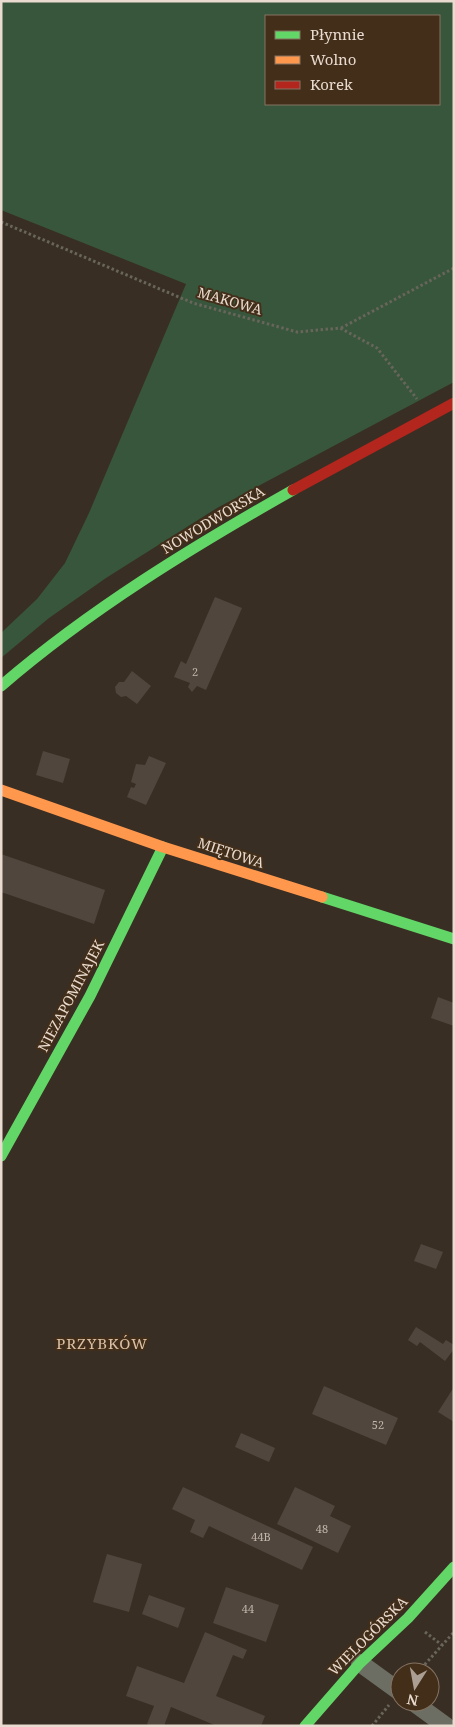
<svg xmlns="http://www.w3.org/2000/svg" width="455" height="1727" viewBox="0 0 455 1727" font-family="'Noto Serif',serif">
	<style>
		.green { fill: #38563b; fill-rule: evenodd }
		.building { fill: #50463d }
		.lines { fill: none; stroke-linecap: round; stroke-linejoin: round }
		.path { stroke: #68655b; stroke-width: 3; stroke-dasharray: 2.5 2.5; stroke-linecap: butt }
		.street { stroke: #6c6e64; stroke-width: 18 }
		.fast { stroke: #63d668; stroke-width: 11 }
		.slow { stroke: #ff974d; stroke-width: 11 }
		.jam { stroke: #b3261e; stroke-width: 11 }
		.labels { text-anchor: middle; stroke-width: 4; stroke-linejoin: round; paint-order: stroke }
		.number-label { font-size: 11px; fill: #c3b6aa }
		.street-label { font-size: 14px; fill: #e9dbcf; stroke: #432e19 }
		.neighbourhood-label { font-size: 15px; letter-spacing: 1px; fill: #dac0a7; stroke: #432e19 }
	</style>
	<rect width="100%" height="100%" fill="#392e23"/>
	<path class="green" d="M 1,1 L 454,1 L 454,382 L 217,508 L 106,578 L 49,618 L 1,658 L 1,633 L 37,599 L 65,563 L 89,513 L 186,284 L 1,210 ZM 266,16 L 439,16 L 439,104 L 266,104 Z"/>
	<g class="building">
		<path d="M 215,597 L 242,608 L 206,690 L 197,686 L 192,692 L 188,687 L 190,683 L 174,677 L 181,661 L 186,664 Z"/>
		<path d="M 132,671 L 151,686 L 137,704 L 126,696 L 121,697 L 116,693 L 115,687 L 119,682 L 124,682 Z"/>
		<path d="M 43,751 L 70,759 L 63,783 L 36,775 Z"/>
		<path d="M 149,756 L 166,763 L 146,805 L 127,797 L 131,787 L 134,788 L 136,784 L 131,782 L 136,764 L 145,765 Z"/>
		<path d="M 1,854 L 105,890 L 94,924 L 1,892 Z"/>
		<path d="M 438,997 L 454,1003 L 454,1026 L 431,1018 Z"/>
		<path d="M 421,1244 L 443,1252 L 436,1269 L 414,1261 Z"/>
		<path d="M 416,1327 L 443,1344 L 446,1340 L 454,1345 L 454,1349 L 445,1361 L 420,1342 L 417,1346 L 408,1340 Z"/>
		<path d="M 324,1386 L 398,1418 L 386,1445 L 312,1414 Z"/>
		<path d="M 454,1387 L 454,1422 L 438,1412 Z"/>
		<path d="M 241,1433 L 275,1448 L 269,1462 L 235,1447 Z"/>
		<path d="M 183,1487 L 313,1547 L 302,1570 L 209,1526 L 203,1538 L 190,1532 L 195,1520 L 172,1509 Z"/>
		<path d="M 295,1487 L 335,1506 L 330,1516 L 351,1526 L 338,1553 L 277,1524 Z"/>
		<path d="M 107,1554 L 142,1564 L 129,1612 L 93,1602 Z"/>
		<path d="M 226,1587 L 279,1605 L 266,1642 L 213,1623 Z"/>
		<path d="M 149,1595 L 185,1608 L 178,1628 L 142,1614 Z"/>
		<path d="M 205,1632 L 247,1650 L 243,1659 L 233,1655 L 216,1696 L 265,1716 L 261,1726 L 217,1726 L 171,1707 L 164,1726 L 151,1726 L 147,1724 L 154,1706 L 126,1696 L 137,1666 L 184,1683 Z"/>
	</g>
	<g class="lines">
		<g class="path">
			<path d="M 1,222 L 193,303 L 297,332 L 340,328 L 377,348 L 417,399"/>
			<path d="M 341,328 L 454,268"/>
			<path d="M 425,1632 L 442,1645"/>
			<path d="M 418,1672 L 454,1632"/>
			<path d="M 372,1726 L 389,1705"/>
		</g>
		<g class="street">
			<path d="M 360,1663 L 400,1692"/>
			<path d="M 413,1702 L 446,1726"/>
		</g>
		<g class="fast">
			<path d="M 1,686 C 89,610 192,547 293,490"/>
			<path d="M 322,897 L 454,939"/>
			<path d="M 1,1156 L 90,996 L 163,847"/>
			<path d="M 305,1726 L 360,1663 L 408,1618 L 454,1567"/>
		</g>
		<path class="slow" d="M 1,790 L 163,847 L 322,897"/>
		<path class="jam" d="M 293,490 L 454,403"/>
	</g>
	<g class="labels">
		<g class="number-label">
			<text x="195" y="676">2</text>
			<text x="378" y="1429">52</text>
			<text x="322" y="1533">48</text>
			<text x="261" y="1541">44B</text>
			<text x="248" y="1613">44</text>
		</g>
		<g class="street-label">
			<text transform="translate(230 301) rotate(16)" y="5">MAKOWA</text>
			<text transform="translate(213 520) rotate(-31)" y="5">NOWODWORSKA</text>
			<text transform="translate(231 853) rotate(18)" y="5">MIĘTOWA</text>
			<text transform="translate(71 996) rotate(-62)" y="5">NIEZAPOMINAJEK</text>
			<text transform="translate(368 1636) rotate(-45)" y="5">WIELOGÓRSKA</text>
		</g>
		<g class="neighbourhood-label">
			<text x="102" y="1349">PRZYBKÓW</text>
		</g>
	</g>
	<rect width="455" height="1727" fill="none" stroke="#e9dbcf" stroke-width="5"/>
	<rect x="265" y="15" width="175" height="90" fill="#432e19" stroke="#857362"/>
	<rect x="275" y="31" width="25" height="8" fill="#63d668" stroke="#857362"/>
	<text x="310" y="40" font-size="15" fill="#e9dbcf">Płynnie</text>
	<rect x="275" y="56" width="25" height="8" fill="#ff974d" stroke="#857362"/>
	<text x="310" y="65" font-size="15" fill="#e9dbcf">Wolno</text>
	<rect x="275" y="81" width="25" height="8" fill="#b3261e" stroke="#857362"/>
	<text x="310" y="90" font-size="15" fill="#e9dbcf">Korek</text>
	<g transform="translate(415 1687) rotate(191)"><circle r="24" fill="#432e19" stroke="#857362"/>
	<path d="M0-4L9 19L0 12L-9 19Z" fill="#ab9e93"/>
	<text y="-8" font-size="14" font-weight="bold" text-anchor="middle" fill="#e9dbcf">N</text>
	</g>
</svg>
